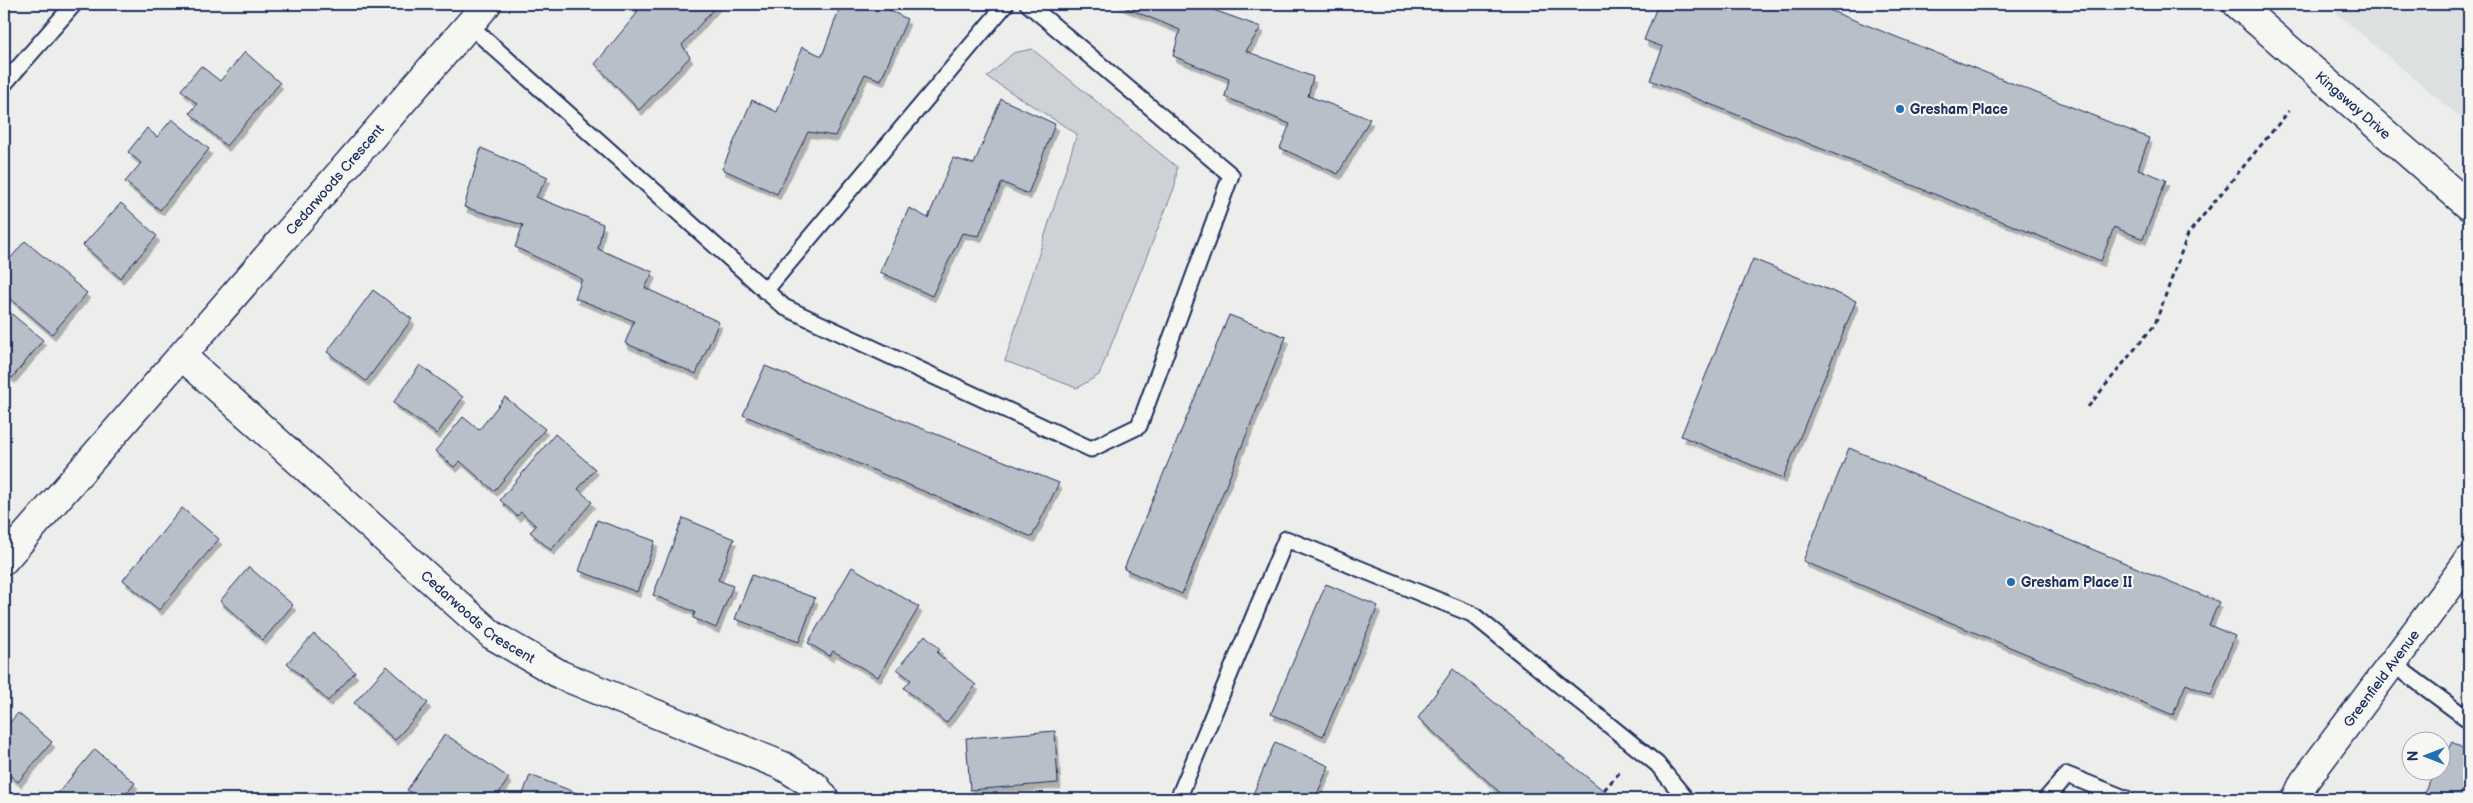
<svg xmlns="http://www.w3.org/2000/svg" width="2473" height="803" viewBox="0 0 2473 803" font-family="'Balsamiq Sans',sans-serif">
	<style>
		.built { fill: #dde0e1 }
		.green { fill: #ced2d7; stroke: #74809a }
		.building { fill: #b9bfc8; stroke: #1b2f5e; filter: url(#shadow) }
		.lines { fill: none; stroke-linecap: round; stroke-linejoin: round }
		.lane-casing { stroke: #1b2f5e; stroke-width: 19 }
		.street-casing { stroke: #1b2f5e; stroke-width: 31 }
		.secondary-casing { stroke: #1b2f5e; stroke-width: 31 }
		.path { stroke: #1b2f5e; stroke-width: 3; stroke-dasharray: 5 4; stroke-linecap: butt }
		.lane { stroke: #f6f6f2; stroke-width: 15 }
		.street { stroke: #f6f6f2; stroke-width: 28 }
		.secondary { stroke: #f6f6f2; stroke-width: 28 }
		.poi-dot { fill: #1f6fb2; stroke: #f6f6f2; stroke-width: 2 }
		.labels { text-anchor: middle; stroke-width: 4.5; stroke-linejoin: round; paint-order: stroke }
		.street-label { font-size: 14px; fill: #1b2f5e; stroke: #f6f6f2 }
		.poi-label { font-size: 14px; font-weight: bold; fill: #1b2f5e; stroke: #f6f6f2; text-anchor: start }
	</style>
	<defs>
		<filter id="shadow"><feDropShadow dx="3" dy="5.5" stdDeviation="0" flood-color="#0004"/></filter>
	</defs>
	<rect width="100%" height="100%" fill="#edeeec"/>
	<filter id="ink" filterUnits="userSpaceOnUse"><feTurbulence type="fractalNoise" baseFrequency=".02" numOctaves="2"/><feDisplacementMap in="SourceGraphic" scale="10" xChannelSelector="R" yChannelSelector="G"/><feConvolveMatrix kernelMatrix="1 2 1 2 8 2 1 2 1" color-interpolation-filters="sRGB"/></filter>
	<g filter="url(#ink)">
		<path class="built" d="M 2326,4 L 2469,4 L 2469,125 Z"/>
		<path class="green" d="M 1032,49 L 1177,167 L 1175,186 L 1099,375 L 1077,388 L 1005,361 L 1077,134 L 987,77 L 1013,53 Z"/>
		<g class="building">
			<path d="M 628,4 L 718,4 L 682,45 L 690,57 L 639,110 L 595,64 L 638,12 Z"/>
			<path d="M 841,4 L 877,4 L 907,19 L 881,80 L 865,74 L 835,136 L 808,132 L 777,194 L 722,169 L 752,100 L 777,112 L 802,47 L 822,56 Z"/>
			<path d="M 1117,4 L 1197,4 L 1261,27 L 1246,51 L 1313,77 L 1308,96 L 1370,119 L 1338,174 L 1280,148 L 1290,124 L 1225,97 L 1229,79 L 1173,56 L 1180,30 Z"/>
			<path d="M 1658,4 L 1814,4 L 2149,138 L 2138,169 L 2166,180 L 2143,239 L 2114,227 L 2101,261 L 1650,80 L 1663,47 L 1644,40 Z"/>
			<path d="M 245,52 L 280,83 L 226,146 L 190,113 L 197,104 L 181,90 L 201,66 L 220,81 Z"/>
			<path d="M 1001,99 L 1055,124 L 1028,194 L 1002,182 L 979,236 L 962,233 L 932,296 L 880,272 L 909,208 L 928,218 L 953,158 L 974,164 Z"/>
			<path d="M 172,119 L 209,149 L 160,210 L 125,182 L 141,163 L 128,152 L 147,128 L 157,137 Z"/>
			<path d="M 481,148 L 548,177 L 536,197 L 603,224 L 598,249 L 653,272 L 645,288 L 719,322 L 696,374 L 625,343 L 634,321 L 575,298 L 582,279 L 515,247 L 523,225 L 464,207 Z"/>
			<path d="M 121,203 L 157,236 L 120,278 L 83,245 Z"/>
			<path d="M 25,241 L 87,293 L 52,334 L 4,293 L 4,266 Z"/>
			<path d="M 1753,259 L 1856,301 L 1783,478 L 1681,436 Z"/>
			<path d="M 373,290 L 412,319 L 366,381 L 327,352 Z"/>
			<path d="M 7,310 L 43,340 L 12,378 L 4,371 L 4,314 Z"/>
			<path d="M 1229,315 L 1286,337 L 1182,594 L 1124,569 Z"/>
			<path d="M 420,365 L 463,397 L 437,434 L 393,403 Z"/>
			<path d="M 765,366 L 1059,483 L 1032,537 L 743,415 Z"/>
			<path d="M 505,397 L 545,429 L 494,491 L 460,461 L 454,467 L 435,451 L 463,417 L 479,430 Z"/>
			<path d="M 555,434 L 595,469 L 578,489 L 592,502 L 551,550 L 530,532 L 536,526 L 521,512 L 517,516 L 500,500 Z"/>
			<path d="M 1849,448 L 2219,602 L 2209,625 L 2235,636 L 2211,695 L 2186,684 L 2173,715 L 1803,561 Z"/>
			<path d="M 182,508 L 219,539 L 159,610 L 123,580 Z"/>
			<path d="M 683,518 L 734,539 L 718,580 L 733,586 L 716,628 L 693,618 L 695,612 L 653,595 Z"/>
			<path d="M 597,520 L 655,541 L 637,592 L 579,571 Z"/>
			<path d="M 249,567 L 293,605 L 263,640 L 220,601 Z"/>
			<path d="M 852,567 L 919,607 L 878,677 L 833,651 L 830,656 L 808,643 Z"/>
			<path d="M 752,575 L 815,598 L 799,642 L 735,619 Z"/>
			<path d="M 1326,584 L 1378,606 L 1323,736 L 1271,714 Z"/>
			<path d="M 314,634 L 355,672 L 328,701 L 287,663 Z"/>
			<path d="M 925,635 L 940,649 L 937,653 L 976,685 L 946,723 L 904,688 L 911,680 L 897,669 Z"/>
			<path d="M 387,666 L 428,703 L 395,740 L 354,703 Z"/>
			<path d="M 1453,669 L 1614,799 L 1507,799 L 1418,718 Z"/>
			<path d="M 18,713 L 52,742 L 18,782 L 4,770 L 4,729 Z"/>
			<path d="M 1055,731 L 1058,783 L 970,790 L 966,738 Z"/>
			<path d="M 445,734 L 509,778 L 495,799 L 421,799 L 407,790 Z"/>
			<path d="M 1275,742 L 1329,766 L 1315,799 L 1251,799 Z"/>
			<path d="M 2452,742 L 2469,752 L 2469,799 L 2420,799 L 2436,770 L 2440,770 L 2440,763 Z"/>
			<path d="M 95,749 L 135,783 L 122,799 L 53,799 Z"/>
			<path d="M 530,775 L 593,799 L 521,799 Z"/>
		</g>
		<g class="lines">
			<defs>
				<g id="lane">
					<path d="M 469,25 L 784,307 L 1091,449 L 1139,426 L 1231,175 L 1028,4"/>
					<path d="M 4,84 L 74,4"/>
					<path d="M 765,291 L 1006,4"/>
					<path d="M 2392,663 L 2469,720"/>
					<path d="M 1178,799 L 1286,539 L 1472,614 L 1657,764 L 1686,799"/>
					<path d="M 2046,799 L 2067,775 L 2127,799"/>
				</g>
				<g id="street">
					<path id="s1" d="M 182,356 L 492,635 L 561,675 L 783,766 L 815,786 L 825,799"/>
					<path id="s2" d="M 4,560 L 487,4"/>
					<path id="s3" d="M 2296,799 L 2304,782 L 2469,560"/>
				</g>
				<g id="secondary">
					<path id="s4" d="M 2237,4 L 2469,206"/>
				</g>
			</defs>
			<use href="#lane" class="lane-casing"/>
			<use href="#street" class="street-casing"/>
			<use href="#secondary" class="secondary-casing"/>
			<g class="path">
				<path d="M 2088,407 L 2155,324 L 2188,234 L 2289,111"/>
				<path d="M 1604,790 L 1620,772"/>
			</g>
			<use href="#lane" class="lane"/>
			<use href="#street" class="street"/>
			<use href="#secondary" class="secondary"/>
		</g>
	</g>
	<g class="poi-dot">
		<circle cx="1900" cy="109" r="5"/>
		<circle cx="2011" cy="582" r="5"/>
	</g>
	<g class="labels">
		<g class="street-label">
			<text dy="5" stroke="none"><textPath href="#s4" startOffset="154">Kingsway Drive</textPath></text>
			<text dy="5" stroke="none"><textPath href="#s2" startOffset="504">Cedarwoods Crescent</textPath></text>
			<text dy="5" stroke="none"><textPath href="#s1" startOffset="395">Cedarwoods Crescent</textPath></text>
			<text dy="5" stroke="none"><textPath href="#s3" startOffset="148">Greenfield Avenue</textPath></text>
		</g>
		<g class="poi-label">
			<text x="1910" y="114">Gresham Place</text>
			<text x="2021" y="587">Gresham Place II</text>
		</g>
	</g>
	<rect width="2473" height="803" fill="none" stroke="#f6f6f2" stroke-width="20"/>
	<rect x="10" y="10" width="2453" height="783" fill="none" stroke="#1b2f5e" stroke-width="2" filter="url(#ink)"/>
	<g transform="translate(2426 756) rotate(270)"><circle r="24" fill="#f6f6f2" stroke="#9ea6b7"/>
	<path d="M0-4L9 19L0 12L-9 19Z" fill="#1f6fb2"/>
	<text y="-8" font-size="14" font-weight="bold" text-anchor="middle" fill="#1b2f5e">N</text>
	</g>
</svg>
